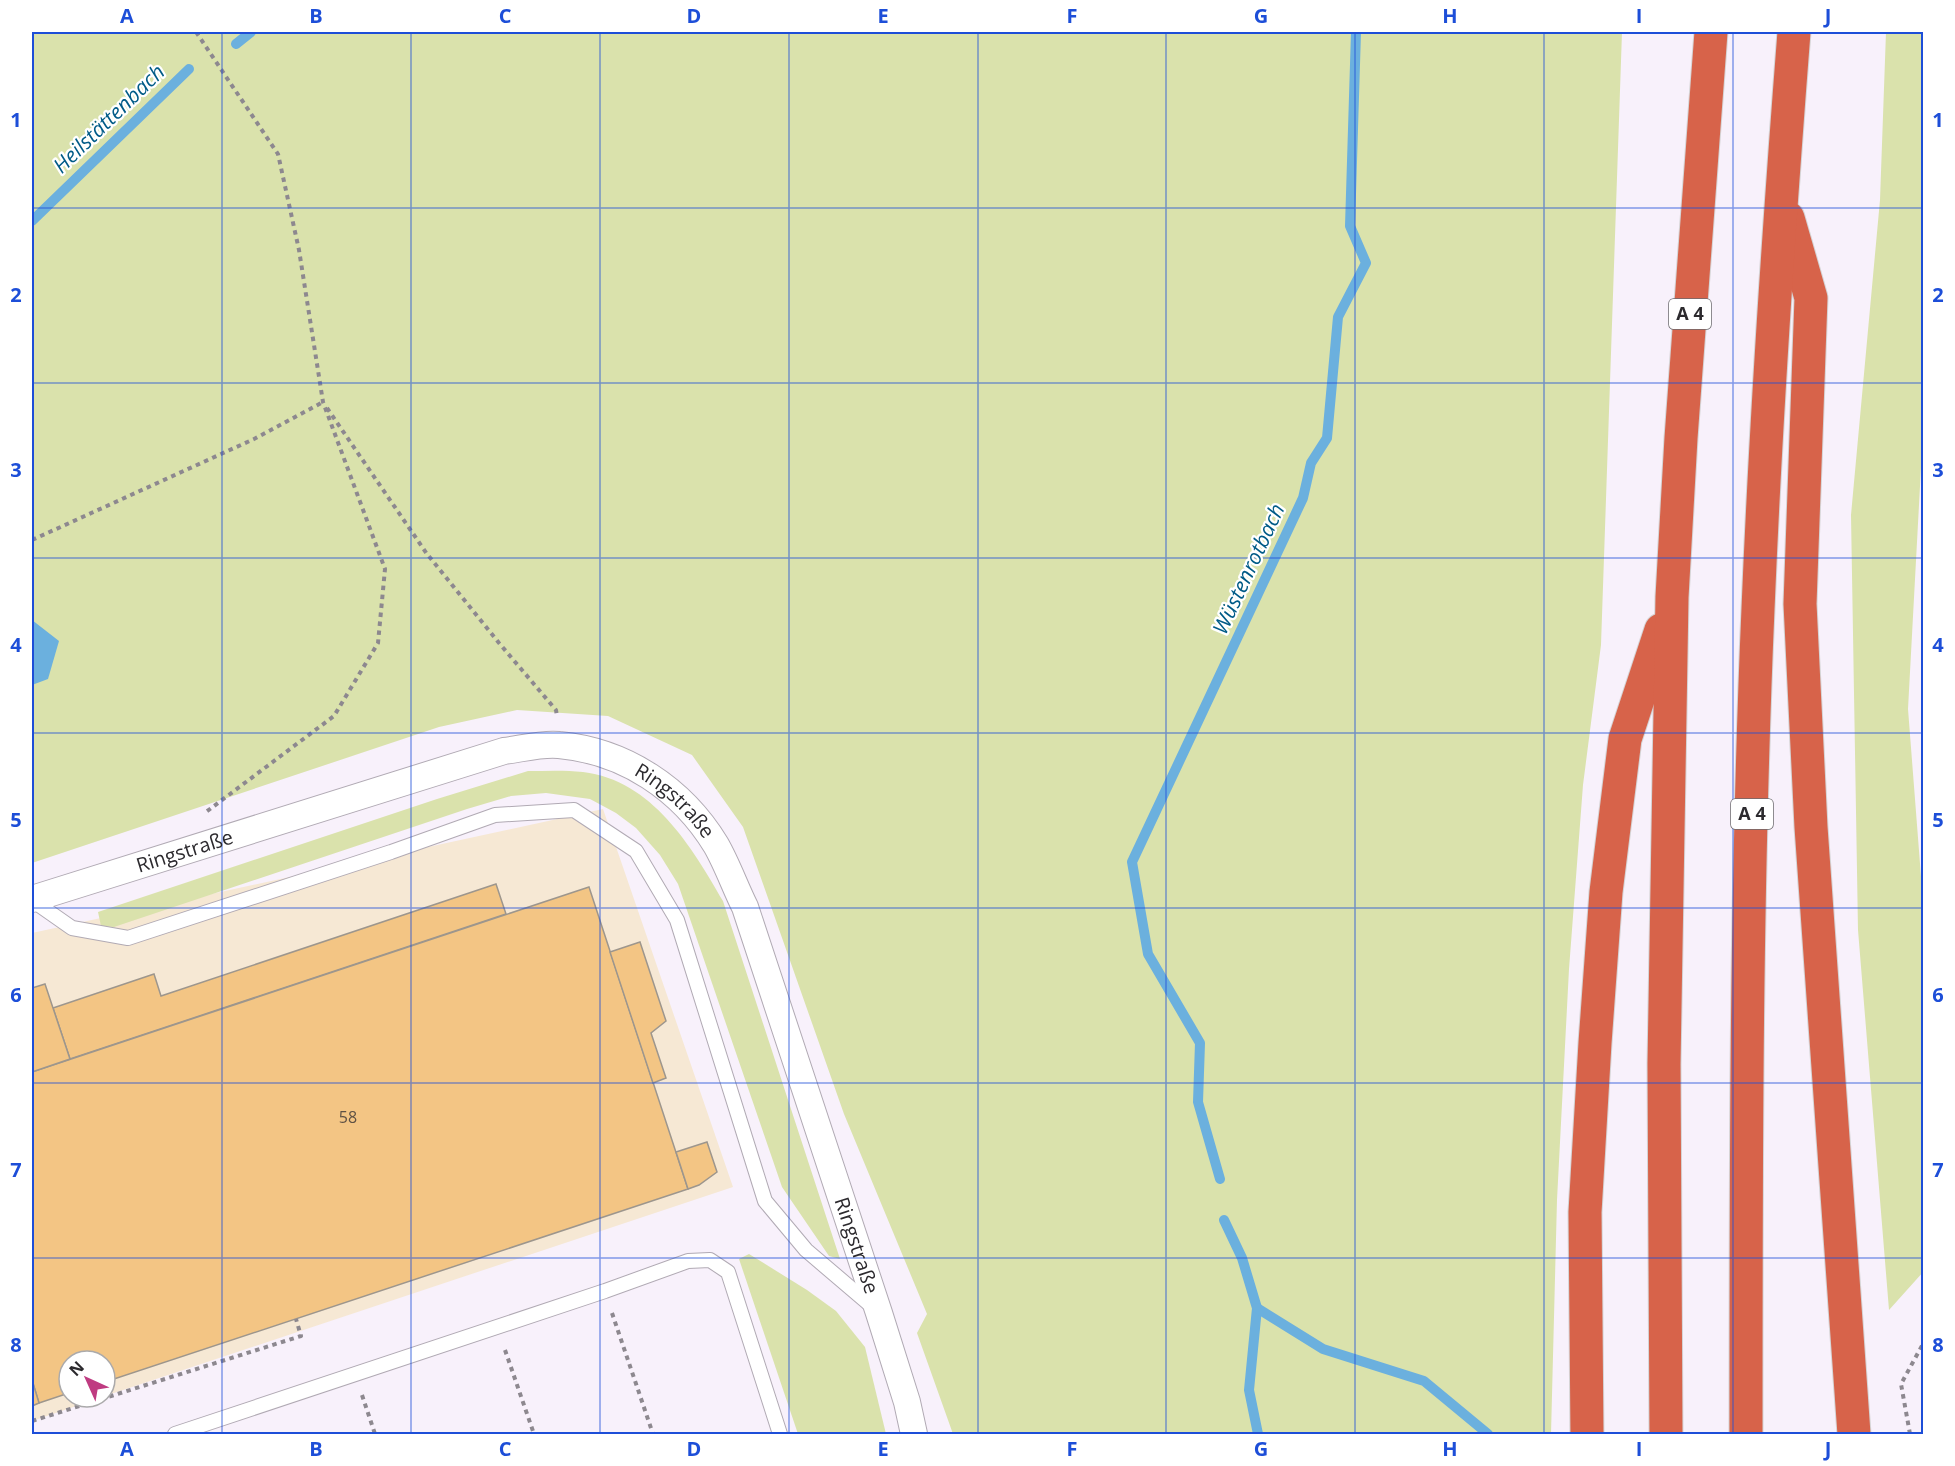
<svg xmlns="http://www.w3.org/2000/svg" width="1955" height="1466" viewBox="0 0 1955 1466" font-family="'Open Sans',sans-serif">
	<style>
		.commercial { fill: #f6e8d4 }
		.green { fill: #dae2ac }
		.water { fill: #6bb0de }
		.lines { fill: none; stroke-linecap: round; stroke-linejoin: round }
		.stream { stroke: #6bb0de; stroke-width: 10 }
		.building { fill: #f3c584; stroke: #9d968d; stroke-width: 1.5 }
		.service-casing { stroke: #b1aab4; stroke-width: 16 }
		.minor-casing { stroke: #b1aab4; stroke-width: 28 }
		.motorway-casing { stroke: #d5d4d5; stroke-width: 35 }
		.path { stroke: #8d888f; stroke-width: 4; stroke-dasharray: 4.5 4.5; stroke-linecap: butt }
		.service { stroke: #fff; stroke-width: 14 }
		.minor { stroke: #fff; stroke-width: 26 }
		.motorway { stroke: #d7634a; stroke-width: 33 }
		.grid { fill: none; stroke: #1d4ed8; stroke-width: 1.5; stroke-opacity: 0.55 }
		.labels { text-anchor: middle; stroke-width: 4.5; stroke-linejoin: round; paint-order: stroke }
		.number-label { font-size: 16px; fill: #5e5144 }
		.shield { fill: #fff; stroke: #6b6a6d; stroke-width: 1.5 }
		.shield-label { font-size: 18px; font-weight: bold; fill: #2c2a2e }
		.street-label { font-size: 20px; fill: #2c2a2e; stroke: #fff }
		.water-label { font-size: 21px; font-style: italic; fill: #005b87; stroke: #fff }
		.neatline { fill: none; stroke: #1d4ed8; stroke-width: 2 }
		.grid-label { font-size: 20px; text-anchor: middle; font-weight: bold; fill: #1d4ed8 }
	</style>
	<rect width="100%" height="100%" fill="#f8f1fb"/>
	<path class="commercial" d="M 603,809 L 733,1187 L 105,1396 L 105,1361 L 69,1361 L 69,1397 L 103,1397 L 32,1421 L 32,933 Z"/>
	<g class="green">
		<path d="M 32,32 L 1622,32 L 1601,645 L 1583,785 L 1569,969 L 1557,1200 L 1551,1434 L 953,1434 L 917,1333 L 927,1314 L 844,1114 L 743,827 L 692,755 L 608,716 L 517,710 L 439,727 L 32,863 Z"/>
		<path d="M 1886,32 L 1924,32 L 1924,412 L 1908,709 L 1924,915 L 1924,1271 L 1889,1310 L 1858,930 L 1851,515 L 1880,200 Z"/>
		<path d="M 528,771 C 546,771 565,770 583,772 C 652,780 692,847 723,901 L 840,1259 L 829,1256 L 782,1187 L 678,884 L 660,855 L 636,828 L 616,813 L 590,799 L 546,793 L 511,796 L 467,809 L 114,927 L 101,926 L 98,912 L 437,799 Z"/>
		<path d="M 749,1254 L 807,1290 L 836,1311 L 865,1347 L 886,1434 L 798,1434 L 739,1259 Z"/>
	</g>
	<path class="water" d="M 32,620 L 59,641 L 48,679 L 32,685 Z"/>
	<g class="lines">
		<g class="stream">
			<path d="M 236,44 L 251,32"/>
			<path d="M 32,221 L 189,69"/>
			<path d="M 1220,1179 L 1198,1102 L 1200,1043 L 1148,954 L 1132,862 L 1303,498 L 1311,463 L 1327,438 L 1338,317 L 1366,263 L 1350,226 L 1356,32"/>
			<path d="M 1224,1220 L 1242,1258 L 1257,1308 L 1249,1390 L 1258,1434"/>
			<path d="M 1257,1308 L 1323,1349 L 1424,1381 L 1488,1434"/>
		</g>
	</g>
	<g class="building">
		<path d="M 496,884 L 506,914 L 70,1059 L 53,1008 L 154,974 L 161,996 Z"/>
		<path d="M 589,887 L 688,1189 L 105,1382 L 105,1361 L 69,1361 L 69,1393 L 39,1403 L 32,1380 L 32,1072 Z"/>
		<path d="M 640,942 L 666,1021 L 651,1033 L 666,1078 L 653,1083 L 610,952 Z"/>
		<path d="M 45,984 L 70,1059 L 32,1072 L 32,988 Z"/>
		<path d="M 707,1142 L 717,1172 L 699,1185 L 688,1189 L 676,1152 Z"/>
		<path d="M 32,1380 L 39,1403 L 32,1406 Z"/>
	</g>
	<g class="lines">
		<defs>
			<g id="service">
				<path d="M 32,900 L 72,928 L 128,938 L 391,852 L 495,815 L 574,810 L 636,851 L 677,920 L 765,1201 L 806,1250 L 874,1308"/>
				<path d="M 175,1434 L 605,1291 L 688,1261 L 710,1260 L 728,1272 L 780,1434"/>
			</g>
			<g id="minor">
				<path id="s1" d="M 32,899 L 504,751 C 521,749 542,743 559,745 C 625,751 682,789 716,845 C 727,864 735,887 745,907 L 879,1313 L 907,1402 L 914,1434"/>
			</g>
			<g id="motorway">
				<path d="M 1788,218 L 1811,298 L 1800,604 L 1811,827 L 1854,1434"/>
				<path d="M 1587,1434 L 1585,1212 L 1595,1043 L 1606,892 L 1625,739 L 1661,630"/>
				<path d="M 1666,1434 L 1664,1064 L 1672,597 L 1681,438 L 1711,32"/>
				<path d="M 1746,1434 C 1746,1159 1746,884 1758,609 C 1766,416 1779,224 1794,32"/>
			</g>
		</defs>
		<use href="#service" class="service-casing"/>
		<use href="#minor" class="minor-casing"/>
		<use href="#motorway" class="motorway-casing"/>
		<g class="path">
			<path d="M 196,32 L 278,154 L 299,250 L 323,402 L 385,569 L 378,643 L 334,716 L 206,812"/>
			<path d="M 327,408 L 427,554 L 499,643 L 556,710 L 557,716"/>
			<path d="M 32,540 L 254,439 L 323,402"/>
			<path d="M 612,1313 L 653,1434"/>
			<path d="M 505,1350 L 534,1434"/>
			<path d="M 362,1395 L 375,1434"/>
			<path d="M 32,1421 L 301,1336 L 296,1319"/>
			<path d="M 1910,1434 L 1901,1384 L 1924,1342"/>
		</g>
		<use href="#service" class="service"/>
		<use href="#minor" class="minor"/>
		<use href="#motorway" class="motorway"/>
	</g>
	<path class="grid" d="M 222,32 L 222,1434M 411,32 L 411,1434M 600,32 L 600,1434M 789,32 L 789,1434M 978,32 L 978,1434M 1166,32 L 1166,1434M 1355,32 L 1355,1434M 1544,32 L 1544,1434M 1733,32 L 1733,1434M 32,208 L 1924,208M 32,383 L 1924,383M 32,558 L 1924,558M 32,733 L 1924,733M 32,908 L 1924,908M 32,1083 L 1924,1083M 32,1258 L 1924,1258"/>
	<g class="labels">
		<g class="number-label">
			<text x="348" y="1123">58</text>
		</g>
		<g class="shield">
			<rect x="1669" y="299" width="42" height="30" rx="4.5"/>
			<rect x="1731" y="799" width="42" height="30" rx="4.5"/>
		</g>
		<g class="shield-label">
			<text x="1690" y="320">A 4</text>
			<text x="1752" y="820">A 4</text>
		</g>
		<g class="street-label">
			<text dy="7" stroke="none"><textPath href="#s1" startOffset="682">Ringstraße</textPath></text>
			<text dy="7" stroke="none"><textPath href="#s1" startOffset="160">Ringstraße</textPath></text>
			<text dy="7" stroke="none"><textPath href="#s1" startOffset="1168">Ringstraße</textPath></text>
		</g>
		<g class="water-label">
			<text transform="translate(109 119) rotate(-44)" y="7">Heilstättenbach</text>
			<text transform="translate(1249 569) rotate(-65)" y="7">Wüstenrotbach</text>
		</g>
	</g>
	<rect width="1955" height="1466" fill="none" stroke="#ffffff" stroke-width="66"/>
	<g transform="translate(87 1379) rotate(315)"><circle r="28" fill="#ffffff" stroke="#abaaab" stroke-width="1.5"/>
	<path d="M0-4.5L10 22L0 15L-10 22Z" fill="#bf3b81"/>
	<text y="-9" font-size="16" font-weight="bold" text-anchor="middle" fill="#2c2a2e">N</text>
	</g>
	<rect x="33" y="33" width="1889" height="1400" class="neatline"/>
	<g class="grid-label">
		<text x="127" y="23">A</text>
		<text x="316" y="23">B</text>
		<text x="505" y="23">C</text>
		<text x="694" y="23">D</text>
		<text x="883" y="23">E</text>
		<text x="1072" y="23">F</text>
		<text x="1261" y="23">G</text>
		<text x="1450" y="23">H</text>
		<text x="1639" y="23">I</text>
		<text x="1828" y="23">J</text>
		<text x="16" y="127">1</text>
		<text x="1938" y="127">1</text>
		<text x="16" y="302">2</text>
		<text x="1938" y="302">2</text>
		<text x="16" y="477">3</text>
		<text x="1938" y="477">3</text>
		<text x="16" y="652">4</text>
		<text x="1938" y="652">4</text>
		<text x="16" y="827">5</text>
		<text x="1938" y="827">5</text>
		<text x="16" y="1002">6</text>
		<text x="1938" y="1002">6</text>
		<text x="16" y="1177">7</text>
		<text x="1938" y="1177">7</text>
		<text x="16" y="1352">8</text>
		<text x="1938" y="1352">8</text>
		<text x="127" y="1456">A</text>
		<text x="316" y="1456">B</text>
		<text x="505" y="1456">C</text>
		<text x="694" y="1456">D</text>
		<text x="883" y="1456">E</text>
		<text x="1072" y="1456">F</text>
		<text x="1261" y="1456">G</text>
		<text x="1450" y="1456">H</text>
		<text x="1639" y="1456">I</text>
		<text x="1828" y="1456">J</text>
	</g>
</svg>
